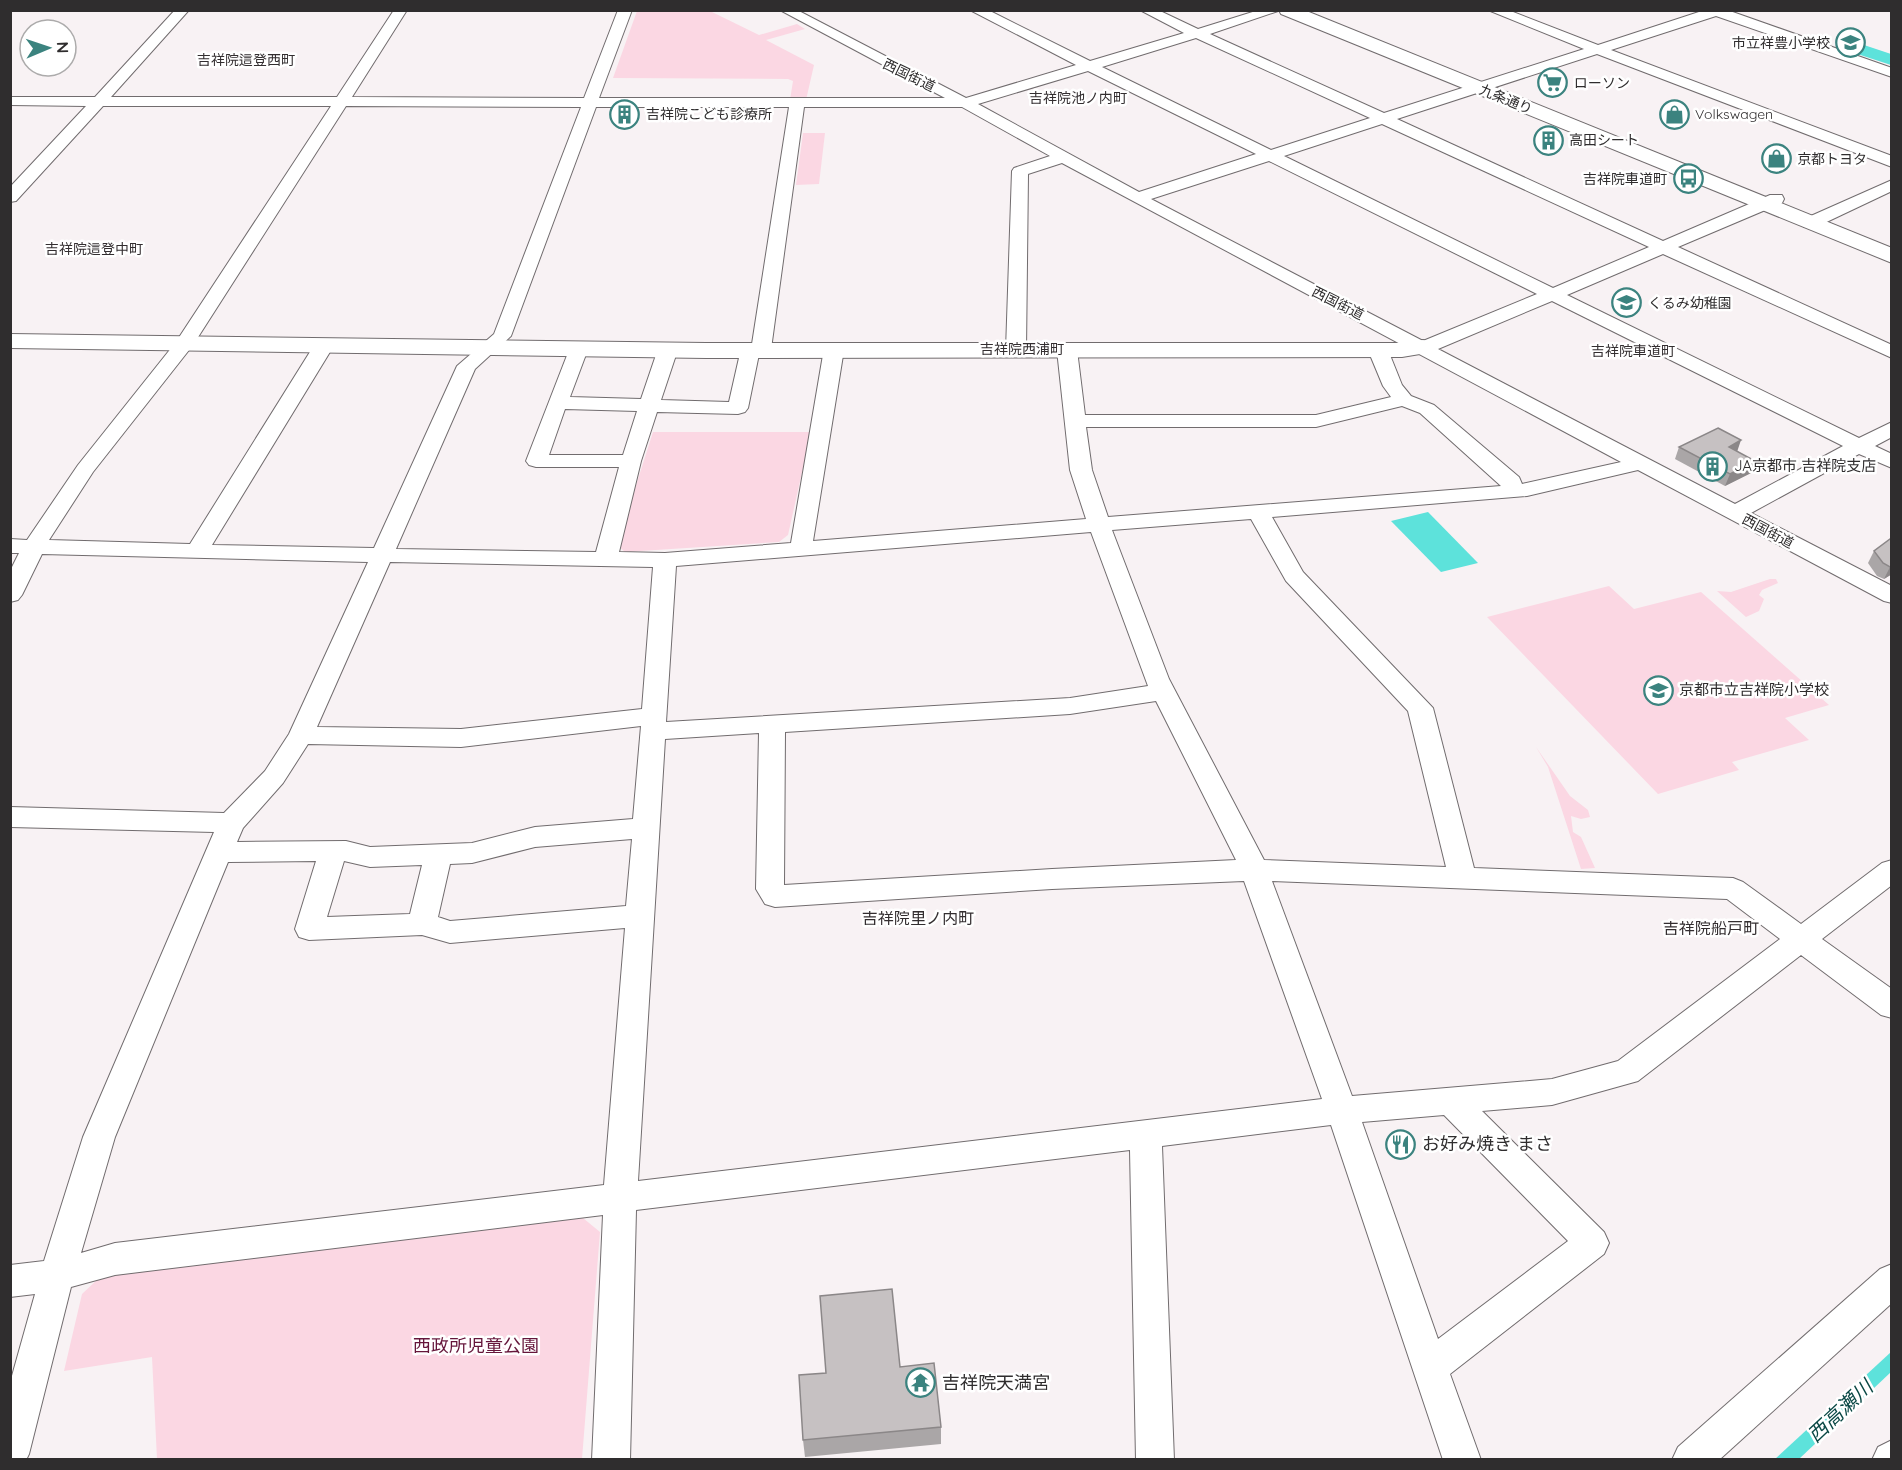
<svg xmlns="http://www.w3.org/2000/svg" width="1902" height="1470" viewBox="0 0 1902 1470" font-family="Quicksand,'Noto Sans JP',sans-serif">
	<style>
		.green { fill: #fbd7e3 }
		.water { fill: #5de2db }
		.lines { fill: none; stroke-linecap: round; stroke-linejoin: round }
		.street-casing { stroke: #716c6e; stroke-width: 2 }
		.secondary-casing { stroke: #716c6e; stroke-width: 2 }
		.highway-casing { stroke: #716c6e; stroke-width: 2 }
		.street { fill: #fff; fill-rule: evenodd }
		.secondary { fill: #fff; fill-rule: evenodd }
		.highway { fill: #fff; fill-rule: evenodd }
		.wall { fill: #aaa6a7 }
		.shaded-wall { fill: #8b8788 }
		.building { fill: #c6c1c2; stroke: #8b8788; stroke-width: 1.5 }
		.labels { text-anchor: middle; stroke-width: 5; stroke-linejoin: round; paint-order: stroke }
		.far-poi-label { font-size: 14px; fill: #2f2d2e; stroke: #fff; text-anchor: start }
		.far-neighbourhood-label { font-size: 14px; fill: #332e30; stroke: #fff }
		.far-street-label { font-size: 14px; fill: #2f2d2e; stroke: #fff }
		.poi-label { font-size: 15px; fill: #2f2d2e; stroke: #fff; text-anchor: start }
		.neighbourhood-label { font-size: 16px; fill: #332e30; stroke: #fff }
		.near-poi-label { font-size: 18px; fill: #2f2d2e; stroke: #fff; text-anchor: start }
		.near-park-label { font-size: 18px; fill: #65163b; stroke: #fff }
		.near-water-label { font-size: 20px; font-style: italic; fill: #0a4845; stroke: #fff }
	</style>
	<rect width="100%" height="100%" fill="#f8f2f4"/>
	<g class="green">
		<path d="M 637,11 L 710,11 L 759,35 L 797,24 L 805,29 L 766,40 L 814,65 L 806,100 L 790,100 L 793,81 L 788,79 L 613,78 Z"/>
		<path d="M 803,133 L 825,133 L 819,184 L 796,185 Z"/>
		<path d="M 653,432 L 811,432 L 788,535 L 779,542 L 625,552 L 617,545 Z"/>
		<path d="M 1770,579 L 1776,579 L 1778,583 L 1762,590 L 1759,595 L 1764,599 L 1759,611 L 1746,617 L 1717,591 L 1731,592 Z"/>
		<path d="M 1609,586 L 1634,609 L 1701,592 L 1829,705 L 1785,718 L 1809,740 L 1732,762 L 1739,770 L 1658,794 L 1487,617 Z"/>
		<path d="M 1536,747 L 1570,796 L 1588,810 L 1590,817 L 1581,819 L 1571,816 L 1573,832 L 1581,837 L 1595,868 L 1581,869 L 1548,767 Z"/>
		<path d="M 583,1218 L 600,1232 L 582,1459 L 157,1459 L 152,1357 L 64,1371 L 82,1294 L 100,1277 Z"/>
	</g>
	<g class="water">
		<path d="M 1855,42 L 1891,54 L 1891,65 L 1839,48 Z"/>
		<path d="M 1428,512 L 1478,563 L 1441,572 L 1391,521 Z"/>
		<path d="M 1891,1352 L 1891,1372 L 1799,1459 L 1775,1459 Z"/>
	</g>
	<g class="lines">
		<defs>
			<g id="street">
				<path d="M 175,10 L 189,10 L 111,97 L 337,97 L 394,10 L 407,10 L 352,97 L 584,98 L 618,10 L 632,10 L 599,98 L 945,98 L 780,10 L 797,10 L 966,98 L 1076,65 L 970,10 L 988,10 L 1090,61 L 1184,33 L 1140,10 L 1158,10 L 1198,29 L 1259,10 L 1281,10 L 1210,34 L 1384,113 L 1584,49 L 1488,10 L 1508,10 L 1598,45 L 1705,10 L 1727,10 L 1892,68 L 1892,77 L 1716,16 L 1611,50 L 1892,156 L 1892,167 L 1597,54 L 1397,119 L 1663,241 L 1770,195 L 1782,195 L 1784,199 L 1782,203 L 1678,247 L 1892,345 L 1892,358 L 1663,254 L 1567,295 L 1859,438 L 1892,422 L 1892,437 L 1875,446 L 1892,454 L 1892,468 L 1859,454 L 1751,513 L 1892,586 L 1892,603 L 1884,601 L 1638,470 L 1527,496 L 1272,517 L 1303,572 L 1433,708 L 1474,868 L 1733,878 L 1743,882 L 1801,924 L 1882,863 L 1892,860 L 1892,885 L 1822,939 L 1892,989 L 1892,1018 L 1881,1015 L 1801,955 L 1638,1081 L 1552,1105 L 1482,1111 L 1604,1232 L 1609,1243 L 1604,1254 L 1450,1374 L 1481,1460 L 1443,1460 L 1331,1125 L 1162,1146 L 1174,1460 L 1136,1460 L 1130,1150 L 636,1210 L 630,1460 L 592,1460 L 603,1215 L 115,1275 L 71,1287 L 29,1454 L 26,1460 L 10,1460 L 10,1383 L 35,1294 L 10,1297 L 10,1265 L 44,1261 L 83,1137 L 214,832 L 10,827 L 10,807 L 224,813 L 265,771 L 289,734 L 368,562 L 42,554 L 22,595 L 18,600 L 10,602 L 10,571 L 19,553 L 10,553 L 10,539 L 27,540 L 78,465 L 176,342 L 331,106 L 103,106 L 16,201 L 10,202 L 10,187 L 86,106 L 10,105 L 10,97 L 95,97 ZM 1196,38 L 1370,118 L 1271,150 L 1102,67 ZM 1088,71 L 1256,154 L 1139,192 L 978,104 ZM 346,106 L 581,107 L 494,334 L 457,366 L 374,548 L 212,545 L 333,347 L 330,343 L 316,343 L 313,347 L 190,544 L 49,540 L 93,472 L 193,345 ZM 596,107 L 789,107 L 752,344 L 744,345 L 741,349 L 729,402 L 661,400 L 678,349 L 675,345 L 661,345 L 658,349 L 641,399 L 570,397 L 588,349 L 585,345 L 571,345 L 526,461 L 529,465 L 536,467 L 619,467 L 596,552 L 396,549 L 475,369 L 511,336 ZM 804,107 L 962,107 L 1050,156 L 1014,168 L 1012,171 L 1006,350 L 1009,354 L 1023,354 L 1026,350 L 1028,174 L 1062,163 L 1621,462 L 1522,484 L 1519,477 L 1434,405 L 1411,396 L 1402,385 L 1388,350 L 1385,346 L 1371,346 L 1368,350 L 1383,386 L 1391,397 L 1316,415 L 1085,415 L 1077,350 L 1074,346 L 1060,346 L 1057,350 L 1070,470 L 1086,519 L 813,541 L 844,349 L 841,345 L 827,345 L 824,349 L 791,543 L 665,553 L 619,552 L 641,461 L 657,412 L 738,414 L 745,412 L 748,408 L 759,354 L 768,353 L 771,349 ZM 1382,124 L 1649,247 L 1553,288 L 1284,156 ZM 1269,161 L 1537,294 L 1423,341 L 1151,199 ZM 1552,301 L 1843,446 L 1735,504 L 1438,349 ZM 1402,406 L 1420,413 L 1501,486 L 1108,517 L 1092,470 L 1086,427 L 1316,427 ZM 565,409 L 637,411 L 623,455 L 549,455 ZM 1251,519 L 1286,581 L 1408,711 L 1446,867 L 1264,860 L 1169,679 L 1112,530 ZM 1091,532 L 1148,686 L 1070,698 L 666,722 L 676,566 ZM 390,562 L 653,567 L 642,709 L 461,729 L 317,727 ZM 1156,701 L 1236,860 L 1052,869 L 784,885 L 785,732 L 1070,714 ZM 641,726 L 633,819 L 535,827 L 472,843 L 370,847 L 346,841 L 237,842 L 243,828 L 283,783 L 308,744 L 461,747 ZM 759,733 L 756,889 L 765,904 L 775,907 L 1052,889 L 1244,881 L 1322,1099 L 638,1181 L 665,739 ZM 632,839 L 626,906 L 450,921 L 438,917 L 450,864 L 472,863 L 535,847 ZM 316,861 L 295,929 L 299,937 L 309,940 L 422,935 L 450,943 L 625,928 L 604,1185 L 115,1243 L 81,1253 L 115,1137 L 228,862 ZM 344,861 L 370,867 L 422,865 L 410,914 L 327,917 ZM 1272,881 L 1727,899 L 1780,939 L 1618,1061 L 1552,1079 L 1352,1096 ZM 1444,1115 L 1568,1241 L 1438,1339 L 1362,1122 Z"/>
				<path d="M 1892,180 L 1892,191 L 1816,227 L 1804,227 L 1802,223 L 1804,219 Z"/>
				<path d="M 1892,1264 L 1892,1303 L 1719,1460 L 1672,1460 L 1678,1447 L 1880,1269 Z"/>
				<path d="M 1892,1440 L 1892,1460 L 1872,1460 L 1878,1447 Z"/>
			</g>
			<path id="secondary" d="M 10,334 L 706,343 L 1402,343 L 1423,340 L 1432,342 L 1435,347 L 1432,352 L 1402,357 L 706,358 L 10,348 Z"/>
			<path id="highway" d="M 1279,10 L 1304,10 L 1892,248 L 1892,263 L 1281,14 Z"/>
		</defs>
		<use href="#street" class="street-casing"/>
		<use href="#secondary" class="secondary-casing"/>
		<use href="#highway" class="highway-casing"/>
		<use href="#street" class="street"/>
		<use href="#secondary" class="secondary"/>
		<use href="#highway" class="highway"/>
	</g>
	<g class="wall">
		<path d="M 1679,447 L 1737,451 L 1755,461 L 1751,473 L 1725,486 L 1675,459 Z"/>
		<path d="M 1892,539 L 1892,574 L 1884,579 L 1877,576 L 1868,563 L 1874,551 Z"/>
		<path d="M 900,1367 L 941,1427 L 941,1444 L 805,1457 L 803,1440 Z"/>
	</g>
	<g class="shaded-wall">
		<path d="M 1741,440 L 1737,452 L 1729,447 Z"/>
		<path d="M 1755,461 L 1751,473 L 1725,486 L 1730,474 Z"/>
		<path d="M 1892,566 L 1892,574 L 1884,579 L 1890,567 Z"/>
	</g>
	<g class="building">
		<path d="M 1718,428 L 1741,440 L 1729,447 L 1755,461 L 1730,474 L 1679,447 Z"/>
		<path d="M 1890,539 L 1892,539 L 1892,566 L 1890,567 L 1883,563 L 1874,551 Z"/>
		<path d="M 892,1289 L 900,1367 L 934,1363 L 941,1427 L 803,1440 L 799,1375 L 826,1373 L 820,1296 Z"/>
	</g>
	<defs>
		<symbol id="school-ring" viewBox="-11 -11 22 22"><circle r="9.5" fill="#fff" stroke="#3b837f" stroke-width="1.5"/><path d="M0-5L7-2L0 1L-7-2ZM-4 1L0 2.5L4 1V4Q0 6-4 4Z" fill="#3b837f"/></symbol>
		<symbol id="supermarket-ring" viewBox="-11 -11 22 22"><circle r="9.5" fill="#fff" stroke="#3b837f" stroke-width="1.5"/><path d="M-6-5.5h2.5l.6 2H6L4.5 2H-2.5L-4.4-4H-6ZM-1.5 3.2a1.3 1.3 0 1 0 .1 0ZM3 3.2a1.3 1.3 0 1 0 .1 0Z" fill="#3b837f"/></symbol>
		<symbol id="building-ring" viewBox="-11 -11 22 22"><circle r="9.5" fill="#fff" stroke="#3b837f" stroke-width="1.5"/><path d="M-4-6H4V6H1V3H-1V6H-4ZM-2.5-4.3h1.7v1.8h-1.7ZM.8-4.3h1.7v1.8H.8ZM-2.5-1h1.7V.8h-1.7ZM.8-1h1.7V.8H.8Z" fill="#3b837f"/></symbol>
		<symbol id="shop-ring" viewBox="-11 -11 22 22"><circle r="9.5" fill="#fff" stroke="#3b837f" stroke-width="1.5"/><path d="M-5-2.5h2.3a2.7 3.5 0 0 1 5.4 0H5L5.5 6h-11ZM-1.5-2.5h3a1.5 2.3 0 0 0-3 0Z" fill="#3b837f"/></symbol>
		<symbol id="bus-ring" viewBox="-11 -11 22 22"><circle r="9.5" fill="#fff" stroke="#3b837f" stroke-width="1.5"/><path d="M-5-6H5V4H4V6H2V4H-2V6H-4V4H-5ZM-3.5-4V0h7V-4ZM-3.5 1.2v1.5H-2V1.2ZM2 1.2v1.5H3.5V1.2Z" fill="#3b837f"/></symbol>
		<symbol id="restaurant-ring" viewBox="-11 -11 22 22"><circle r="9.5" fill="#fff" stroke="#3b837f" stroke-width="1.5"/><path d="M-5-6h1v4h1v-4h1v4h1v-4h1v5L-1.5 .5V6h-2V.5L-5-1ZM5-6V6H3V1.5H1.5Q1.5-4 5-6Z" fill="#3b837f"/></symbol>
		<symbol id="temple-ring" viewBox="-11 -11 22 22"><circle r="9.5" fill="#fff" stroke="#3b837f" stroke-width="1.5"/><path d="M0-6L5-2H3V0L6.5 2.5H4V6H1.5V3h-3V6H-4V2.5H-6.5L-3 0V-2H-5Z" fill="#3b837f"/></symbol>
	</defs>
	<g fill-rule="evenodd">
		<use href="#school-ring" x="1834" y="26" width="33" height="33"/>
		<use href="#supermarket-ring" x="1536" y="66" width="33" height="33"/>
		<use href="#building-ring" x="608" y="98" width="33" height="33"/>
		<use href="#shop-ring" x="1658" y="98" width="33" height="33"/>
		<use href="#building-ring" x="1532" y="124" width="33" height="33"/>
		<use href="#shop-ring" x="1760" y="142" width="33" height="33"/>
		<use href="#bus-ring" x="1672" y="162" width="33" height="33"/>
		<use href="#school-ring" x="1610" y="286" width="33" height="33"/>
		<use href="#building-ring" x="1696" y="450" width="33" height="33"/>
		<use href="#school-ring" x="1642" y="674" width="33" height="33"/>
		<use href="#restaurant-ring" x="1384" y="1128" width="33" height="33"/>
		<use href="#temple-ring" x="904" y="1366" width="33" height="33"/>
	</g>
	<g class="labels">
		<g class="far-poi-label">
			<text x="1830" y="48" text-anchor="end">市立祥豊小学校</text>
			<text x="1574" y="88">ローソン</text>
			<text x="646" y="119">吉祥院こども診療所</text>
			<text x="1695" y="119">Volkswagen</text>
			<text x="1569" y="145">高田シート</text>
			<text x="1797" y="164">京都トヨタ</text>
			<text x="1667" y="184" text-anchor="end">吉祥院車道町</text>
			<text x="1648" y="308">くるみ幼稚園</text>
		</g>
		<g class="far-neighbourhood-label">
			<text x="246" y="65">吉祥院這登西町</text>
			<text x="1078" y="103">吉祥院池ノ内町</text>
			<text x="94" y="254">吉祥院這登中町</text>
			<text x="1022" y="354">吉祥院西浦町</text>
			<text x="1633" y="356">吉祥院車道町</text>
		</g>
		<g class="far-street-label">
			<text transform="translate(909 75) rotate(26)" y="5">西国街道</text>
			<text transform="translate(1506 99) rotate(22)" y="5">九条通り</text>
			<text transform="translate(1338 303) rotate(27)" y="5">西国街道</text>
			<text transform="translate(1768 531) rotate(28)" y="5">西国街道</text>
		</g>
		<g class="poi-label">
			<text x="1734" y="471">JA京都市 吉祥院支店</text>
			<text x="1679" y="695">京都市立吉祥院小学校</text>
		</g>
		<g class="neighbourhood-label">
			<text x="918" y="924">吉祥院里ノ内町</text>
			<text x="1711" y="934">吉祥院船戸町</text>
		</g>
		<g class="near-poi-label">
			<text x="1422" y="1150">お好み焼き まさ</text>
			<text x="942" y="1389">吉祥院天満宮</text>
		</g>
		<g class="near-park-label">
			<text x="476" y="1352">西政所児童公園</text>
		</g>
		<g class="near-water-label">
			<text transform="translate(1840 1411) rotate(-43)" y="7">西高瀬川</text>
		</g>
	</g>
	<rect width="1902" height="1470" fill="none" stroke="#2f2d2e" stroke-width="24"/>
	<g transform="translate(48 48) rotate(88)"><circle r="28" fill="#ffffff" stroke="#acabab" stroke-width="1.5"/>
	<path d="M0-4.5L10 22L0 15L-10 22Z" fill="#3b837f"/>
	<text y="-9" font-size="16" font-weight="bold" text-anchor="middle" fill="#2f2d2e">N</text>
	</g>
</svg>
